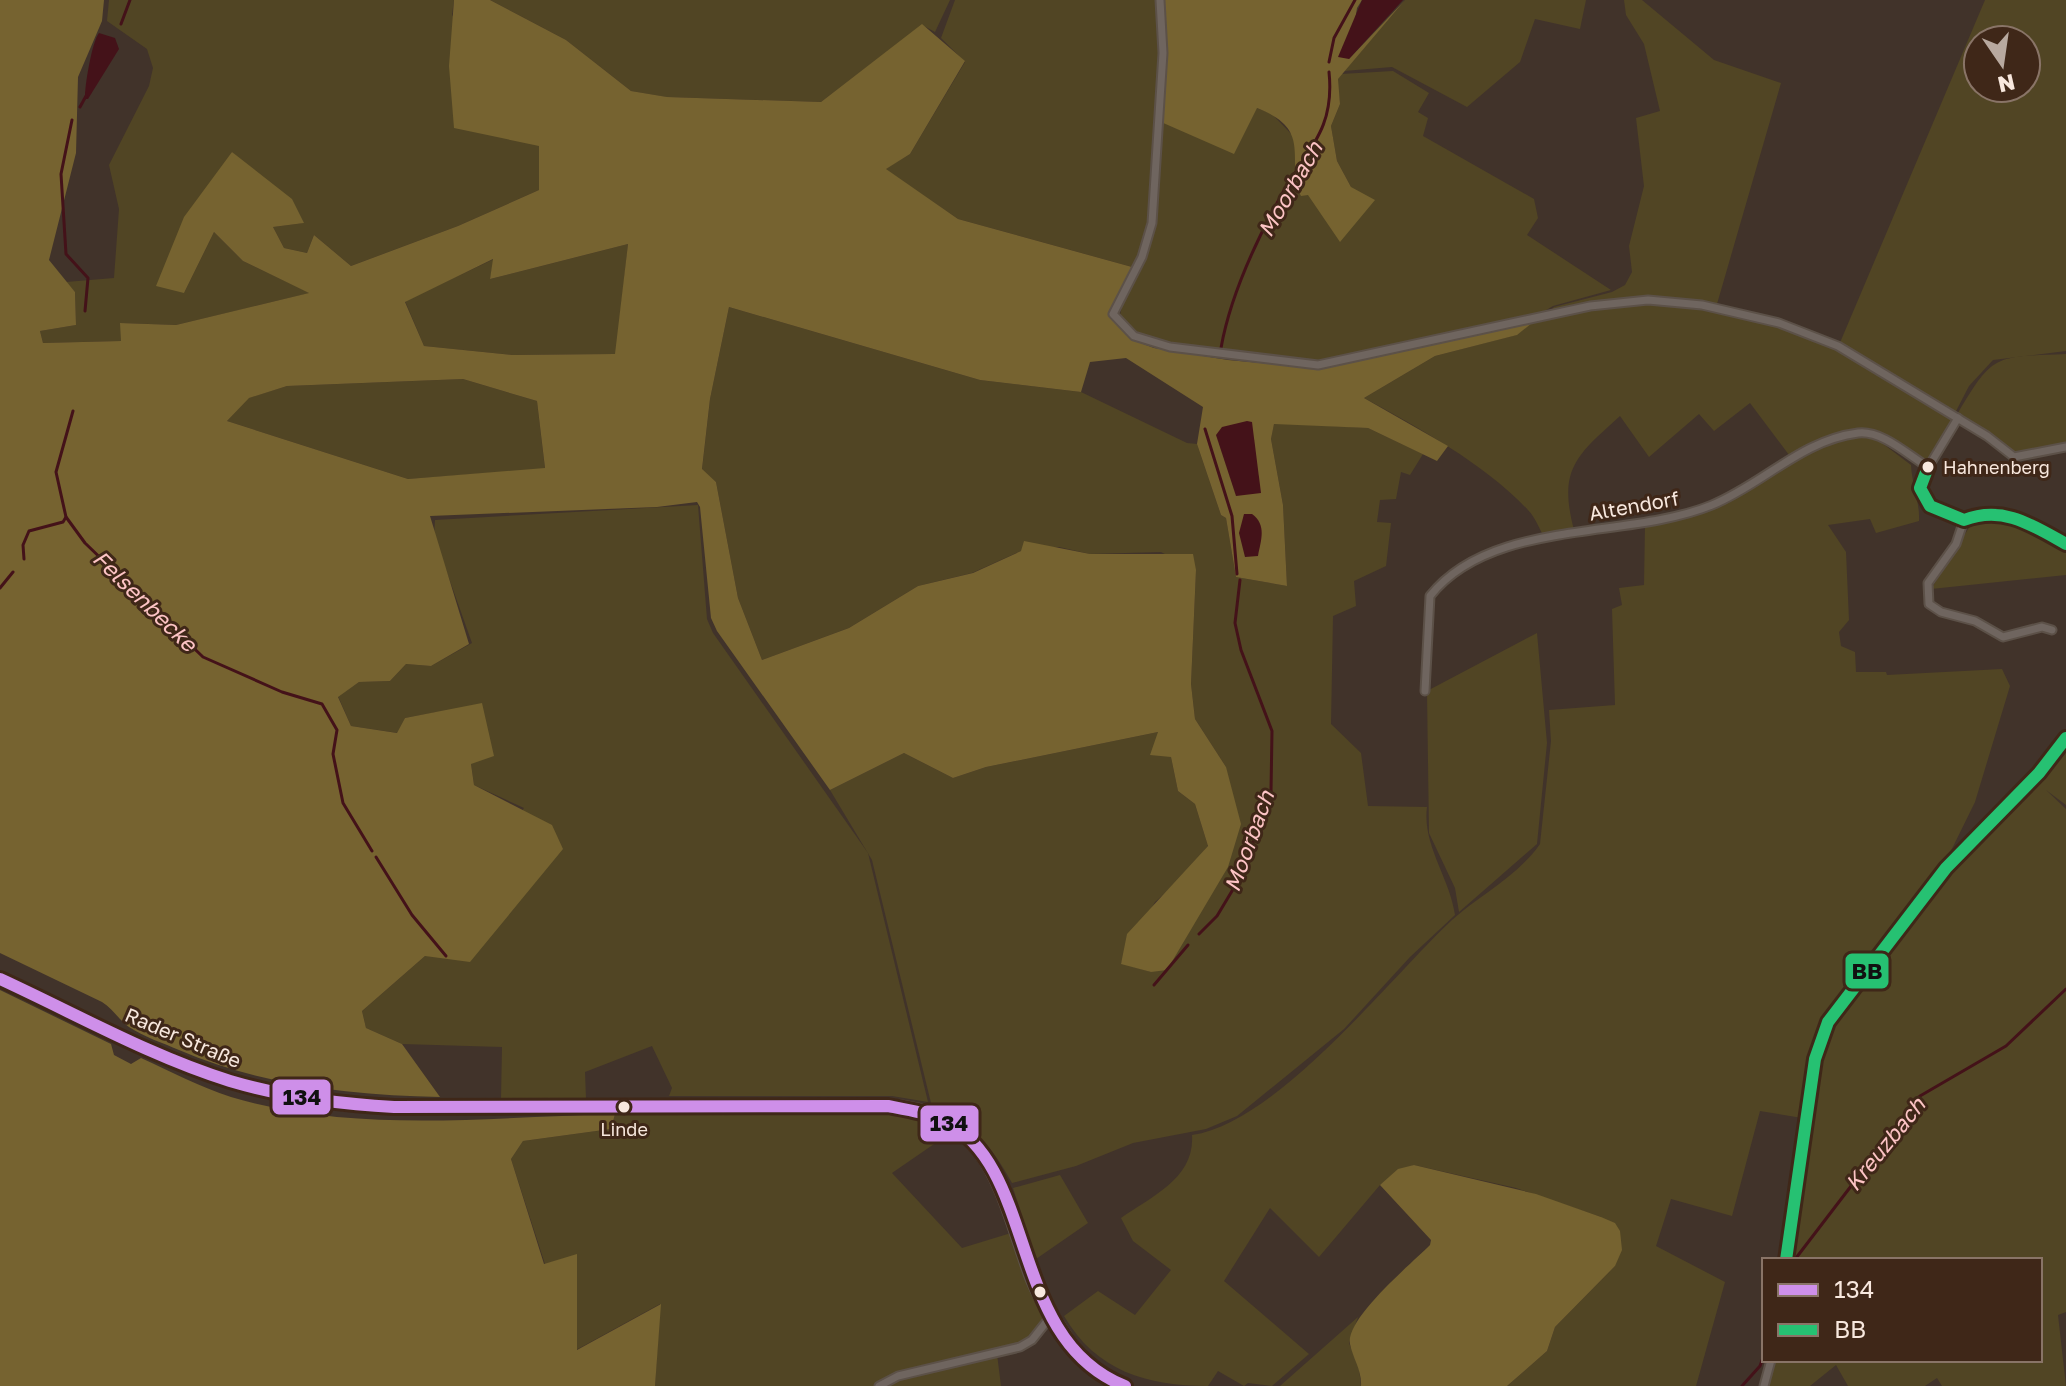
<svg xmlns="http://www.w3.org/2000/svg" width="2066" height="1386" viewBox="0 0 2066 1386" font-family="'Golos Text',sans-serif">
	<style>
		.green { fill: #514524; fill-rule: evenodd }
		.forest { fill: #766330; fill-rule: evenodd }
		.water { fill: #441219 }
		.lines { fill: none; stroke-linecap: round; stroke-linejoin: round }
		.stream { stroke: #441219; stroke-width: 3 }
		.street-casing { stroke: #5c5148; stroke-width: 11 }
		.primary-casing { stroke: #5c5148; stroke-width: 16 }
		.street { stroke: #6f655f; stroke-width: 7 }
		.primary { stroke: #77695a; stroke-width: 12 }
		.bus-1-casing { stroke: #3f2718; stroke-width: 18 }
		.bus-2-casing { stroke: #3f2718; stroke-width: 18 }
		.bus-1 { stroke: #ce8fe9; stroke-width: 12 }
		.bus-2 { stroke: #26c172; stroke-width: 12 }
		.bus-dot { fill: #f8e8de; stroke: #3f2718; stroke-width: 3 }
		.labels { text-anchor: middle; stroke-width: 6; stroke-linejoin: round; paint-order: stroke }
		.bus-label { font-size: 18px; fill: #f8e8de; stroke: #3f2718; text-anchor: start }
		.street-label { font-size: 20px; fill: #f8e8de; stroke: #3f2718 }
		.water-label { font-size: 22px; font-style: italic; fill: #fdc4c5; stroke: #3f2718 }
		.line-badge { stroke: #3f2718; stroke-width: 3 }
		.pale-badge-label { font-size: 22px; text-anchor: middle; font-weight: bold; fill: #111 }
	</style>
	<rect width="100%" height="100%" fill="#41332a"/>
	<g class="green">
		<path d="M 109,0 L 454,0 L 452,15 L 540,146 L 539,190 L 458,226 L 351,266 L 314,235 L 307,253 L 284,248 L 273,227 L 303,223 L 232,152 L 184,293 L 214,232 L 243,261 L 310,293 L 176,325 L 121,323 L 121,341 L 43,343 L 40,331 L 76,325 L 75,292 L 66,282 L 114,278 L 119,209 L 109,165 L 149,86 L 153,68 L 147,49 L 107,21 Z"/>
		<path d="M 490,0 L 950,0 L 935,32 L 922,25 L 821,102 L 666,97 L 631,91 L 566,40 Z"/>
		<path d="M 955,0 L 1157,0 C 1162,58 1162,220 1132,267 L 958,219 L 885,169 L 910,154 L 965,62 L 941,38 Z"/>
		<path d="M 1405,0 L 1586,0 L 1580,29 L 1535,19 L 1520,62 L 1467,107 L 1392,67 L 1344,71 Z"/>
		<path d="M 1624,0 L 1642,0 L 1714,60 L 1781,83 L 1717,304 L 1648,299 L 1548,313 L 1554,307 L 1612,292 L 1625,285 L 1632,272 L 1629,246 L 1644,186 L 1636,118 L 1660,111 L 1644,44 L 1626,15 Z"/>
		<path d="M 1985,0 L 2066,0 L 2066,351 L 1993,360 L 1969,386 L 1954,415 L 1839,345 ZM 1978,40 L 2026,40 L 2026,88 L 1978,88 Z"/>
		<path d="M 1393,71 L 1429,93 L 1418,112 L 1428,118 L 1423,136 L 1534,199 L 1538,218 L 1527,235 L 1611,290 L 1553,306 L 1538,315 L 1317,362 L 1218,352 L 1155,340 L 1134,330 L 1120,315 C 1125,290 1142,271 1149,247 C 1161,208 1158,162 1161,122 L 1257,108 L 1272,114 L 1296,139 L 1298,189 L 1351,187 L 1337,161 L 1331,126 L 1340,104 L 1337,79 L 1341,74 Z"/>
		<path d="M 628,244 L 616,354 L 512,355 L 424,346 L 405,301 L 494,259 L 490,279 Z"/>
		<path d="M 1648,302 C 1713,308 1780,318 1839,348 C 1879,369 1917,395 1955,418 L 1927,465 L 1877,434 L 1850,433 L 1789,455 L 1750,403 L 1714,431 L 1699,414 L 1649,457 L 1620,416 C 1576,456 1558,469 1574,530 L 1544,537 C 1539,528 1535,517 1528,510 C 1485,464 1419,428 1364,398 L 1435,356 L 1516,335 L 1537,319 L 1591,307 Z"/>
		<path d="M 729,307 L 980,380 L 1081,392 L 1187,443 L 1197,444 L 1221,515 L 1226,518 L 1236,577 L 1287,586 L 1283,505 L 1271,439 L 1274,423 L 1368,428 L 1423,454 L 1410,475 L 1401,472 L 1396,499 L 1380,500 L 1377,522 L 1391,523 L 1386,566 L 1354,581 L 1356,606 L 1333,616 L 1331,724 L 1361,753 L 1368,806 L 1427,807 C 1422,845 1450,878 1455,915 L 1410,957 L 1344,1029 L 1237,1116 L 1206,1129 L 1133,1143 L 1076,1166 L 1012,1183 C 992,1146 970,1121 931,1103 L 872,860 L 830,790 L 904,753 L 953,778 L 986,767 L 1158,732 L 1171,757 L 1178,791 L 1195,804 L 1208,846 L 1182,878 L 1155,902 L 1121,963 L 1151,972 L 1186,936 L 1226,767 L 1195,719 L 1191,684 L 1196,570 L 1161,552 L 1090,554 L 1059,547 L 1021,551 L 972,573 L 918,586 L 849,628 L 762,660 L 738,598 L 716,482 L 702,470 L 710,399 Z"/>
		<path d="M 2066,354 L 2066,446 L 2017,456 L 1957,415 C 1993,353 1995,357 2066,354 Z"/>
		<path d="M 463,379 L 537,401 L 545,469 L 408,479 L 227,421 L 248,398 L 287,386 Z"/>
		<path d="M 1860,434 L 1878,440 L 1911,465 C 1912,485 1920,502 1919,521 L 1876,533 L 1870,519 L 1828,525 L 1846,552 L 1849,620 L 1839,632 L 1841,646 L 1855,652 L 1856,672 L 1886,672 L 1887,675 L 2002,669 L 2010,686 L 1975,802 L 1943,867 L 1825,1020 L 1813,1049 L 1802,1118 L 1760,1111 L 1732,1216 L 1671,1199 L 1656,1246 L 1725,1282 L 1696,1386 L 1507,1386 L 1547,1351 L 1555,1327 L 1615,1266 L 1601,1217 L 1516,1188 L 1414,1165 L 1380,1185 L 1319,1257 L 1270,1208 L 1224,1281 L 1309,1354 L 1272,1386 L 1248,1383 L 1244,1386 L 1218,1371 L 1208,1386 C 1147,1386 1096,1371 1064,1316 L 1098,1291 L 1135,1315 L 1171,1270 L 1133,1241 L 1121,1218 C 1152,1196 1195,1178 1192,1135 C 1278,1122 1388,980 1452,920 C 1479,896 1519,875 1540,844 L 1551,741 L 1549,710 L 1615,705 L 1612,609 L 1622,605 L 1619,588 L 1644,585 L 1645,525 L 1712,508 L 1793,458 Z"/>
		<path d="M 698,505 L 707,619 L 713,633 L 868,853 L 928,1102 L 892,1096 L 669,1096 L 672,1088 L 652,1046 L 585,1072 L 586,1098 L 501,1099 L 502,1047 L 402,1044 L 366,1028 L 362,1011 L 425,956 L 524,808 L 474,785 L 471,764 L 437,712 L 405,718 L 398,733 L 351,726 L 338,696 L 359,682 L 390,681 L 406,664 L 431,666 L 472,643 L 434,536 L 435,520 Z"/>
		<path d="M 1993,516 L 2066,551 L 2066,575 L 1931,589 L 1970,526 L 1977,519 Z"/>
		<path d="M 1537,633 L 1547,743 L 1537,844 L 1459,912 L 1455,888 L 1429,833 L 1427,691 Z"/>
		<path d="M 2066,745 L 2066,805 L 2046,790 L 2066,809 L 2066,1312 L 2058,1315 L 2066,1386 L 1942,1386 L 1937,1378 L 1925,1386 L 1848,1386 L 1836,1365 L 1810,1386 L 1768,1386 L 1775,1360 L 2040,1360 L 2040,1260 L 1793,1260 L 1792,1245 L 1818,1060 L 1833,1025 L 1948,874 L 2036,782 Z"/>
		<path d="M 827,1109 C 878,1110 906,1110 953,1131 L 892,1173 L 962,1248 L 1011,1233 L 1048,1317 L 1027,1343 L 897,1374 L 876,1386 L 655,1386 L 660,1304 L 576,1350 L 577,1255 L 545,1264 L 511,1159 L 523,1141 L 611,1129 L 615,1114 Z"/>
		<path d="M 1060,1175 L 1088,1223 L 1036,1259 L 1013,1188 Z"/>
		<path d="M 1358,1317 L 1349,1343 L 1359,1368 L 1361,1386 L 1280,1386 Z"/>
		<path d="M 997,1354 L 1001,1386 L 884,1386 L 897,1378 Z"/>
	</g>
	<g class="forest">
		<path d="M 0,0 L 104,0 L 102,21 L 78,77 L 76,153 L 49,260 L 75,292 L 76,325 L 40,331 L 43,343 L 121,341 L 120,323 L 176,325 L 309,293 L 243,261 L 214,232 L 184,293 L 156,286 L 184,217 L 232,152 L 292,199 L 304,223 L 273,227 L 284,248 L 307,253 L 314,235 L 351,266 L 458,226 L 539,190 L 539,146 L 454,128 L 449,66 L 454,0 L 490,0 L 566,40 L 631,91 L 667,97 L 821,102 L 922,24 L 965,61 L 910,154 L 886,169 L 958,219 L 1132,267 L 1112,316 L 1130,339 L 1154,348 L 1228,360 L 1318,368 L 1537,319 L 1517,335 L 1435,356 L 1364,398 L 1448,446 L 1437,461 L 1368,428 L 1274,424 L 1271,439 L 1283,505 L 1287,586 L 1236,577 L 1226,518 L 1221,515 L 1197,444 L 1203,407 L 1126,358 L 1090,362 L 1081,392 L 980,380 L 729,307 L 710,399 L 702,469 L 716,482 L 738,598 L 762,660 L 849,628 L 918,586 L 973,573 L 1021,551 L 1024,541 L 1090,554 L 1193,554 L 1196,570 L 1191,684 L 1195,719 L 1226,767 L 1241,824 L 1228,867 L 1167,970 L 1151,972 L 1121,964 L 1127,934 L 1208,846 L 1195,804 L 1178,791 L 1171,757 L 1150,755 L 1158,732 L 986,767 L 953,778 L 904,753 L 830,790 L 717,631 L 711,618 L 700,507 L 697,502 L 657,507 L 430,516 L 469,644 L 431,666 L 406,664 L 390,681 L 359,682 L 338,697 L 351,726 L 397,733 L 405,718 L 482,703 L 494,756 L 471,764 L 474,785 L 552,825 L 563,849 L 470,962 L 425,956 L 362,1011 L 366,1028 L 402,1044 L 440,1097 C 350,1095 263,1086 179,1050 C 163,1043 144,1037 129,1027 C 119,1020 113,1009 102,1002 L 0,953 ZM 628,244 L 615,354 L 512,355 L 424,346 L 405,302 L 493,259 L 490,279 ZM 463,379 L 537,401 L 545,468 L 408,479 L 227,421 L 249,398 L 287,386 Z"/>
		<path d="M 1162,0 L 1362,0 L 1357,8 L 1349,59 L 1405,0 L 1338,79 L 1340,104 L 1331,126 L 1337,161 L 1351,187 L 1375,200 L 1340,242 L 1308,195 L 1301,196 C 1285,158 1314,130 1257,108 L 1234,154 L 1161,122 Z"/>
		<path d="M 0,990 L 111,1044 L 114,1055 L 131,1064 L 141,1058 C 170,1071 200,1087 231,1097 C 354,1134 488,1117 615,1114 L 611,1129 L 523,1141 L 511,1159 L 544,1264 L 577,1254 L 577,1350 L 661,1304 L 655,1386 L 0,1386 Z"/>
		<path d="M 1414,1165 L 1536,1194 L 1601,1217 L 1615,1223 L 1620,1231 L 1622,1250 L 1615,1266 L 1555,1327 L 1547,1351 L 1507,1386 L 1361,1386 C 1362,1370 1353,1359 1350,1344 C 1345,1319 1411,1264 1430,1245 L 1431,1240 L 1380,1185 L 1398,1169 Z"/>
	</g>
	<g class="water">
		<path d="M 1362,0 L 1403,0 L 1349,59 L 1338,57 Z"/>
		<path d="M 99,33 L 115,38 L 119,49 L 88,99 L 85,99 C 84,89 92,41 99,33 Z"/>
		<path d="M 1247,421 L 1252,422 L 1261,493 L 1236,496 L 1216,435 L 1222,427 Z"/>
		<path d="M 1244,514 L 1252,514 C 1267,525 1261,540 1258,556 L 1245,557 L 1239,533 Z"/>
	</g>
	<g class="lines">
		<g class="stream">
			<path d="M 121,24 L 130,0"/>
			<path d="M 1329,62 L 1334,38 L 1355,0"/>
			<path d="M 80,107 L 86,96"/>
			<path d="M 72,120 L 61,174 L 66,254 L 88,278 L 85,311"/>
			<path d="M 1221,348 C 1230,297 1257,239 1282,194 C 1308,149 1335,129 1329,72"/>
			<path d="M 73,411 L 56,472 L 66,517 L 85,543 L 203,657 L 282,692 L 322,704 L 337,730 L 333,754 L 343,803 L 372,851"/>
			<path d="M 1205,429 L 1232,516 L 1237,574"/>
			<path d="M 24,559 L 23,545 L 29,531 L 63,522 L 66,517"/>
			<path d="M 0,588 L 13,572"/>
			<path d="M 376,857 L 412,915 L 446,956"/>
			<path d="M 1199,934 L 1217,916 L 1241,876 L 1271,792 L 1272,731 L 1241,650 L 1235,623 L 1240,580"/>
			<path d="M 1154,985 L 1188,945"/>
			<path d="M 1796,1258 L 1920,1096 L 2006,1046 L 2066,989"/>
			<path d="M 1742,1386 L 1760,1366 L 1764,1355"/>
		</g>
		<defs>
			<g id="street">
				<path d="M 1160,0 L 1163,53 L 1152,223 L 1142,257 L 1113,314 L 1134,336 L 1170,347 L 1318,365 L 1590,306 L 1648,300 L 1702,305 L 1779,323 L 1838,346 L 1987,436 L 2014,457 L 2066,447"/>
				<path d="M 1958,418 L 1920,481 L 1924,501 L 1964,520 C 2002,500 2033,526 2066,544"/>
				<path d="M 1964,520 L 1956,544 L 1928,583 L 1929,604 L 1941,612 L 1975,621 L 2003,637 L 2042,627 L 2052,630"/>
				<path d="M 1425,691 L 1430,596 C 1492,518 1627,540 1712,505 C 1763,484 1802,440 1858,433 C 1882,430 1908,455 1928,467"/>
				<path d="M 1786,1260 L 1815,1059 L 1828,1022 L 1946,868 L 2039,773 L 2066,738"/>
				<path d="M 879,1386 L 898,1376 L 1020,1347 L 1032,1340 L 1051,1316"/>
				<path d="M 1764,1386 L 1771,1360"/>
			</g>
			<path id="primary" d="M 0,979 C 68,1010 136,1048 207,1073 C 267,1095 330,1104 394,1107 L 888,1106 C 991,1113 1001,1191 1030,1272 C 1039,1297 1053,1319 1068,1341 C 1083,1361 1101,1378 1125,1386"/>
		</defs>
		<use href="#street" class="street-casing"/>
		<use href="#primary" class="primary-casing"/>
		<use href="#street" class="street"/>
		<use href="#primary" class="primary"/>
		<defs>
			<path id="bus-1" d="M 0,979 C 76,1014 150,1056 230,1081 C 284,1097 339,1104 394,1107 L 888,1106 C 909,1110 928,1113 947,1122 C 1038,1170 1008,1340 1125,1386"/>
			<g id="bus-2">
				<path d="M 1928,467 L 1920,488 L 1930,506 L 1964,520 C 2003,505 2032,525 2066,544"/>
				<path d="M 1786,1260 L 1815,1059 L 1828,1022 L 1946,868 L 2039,773 L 2066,738"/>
			</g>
		</defs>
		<use href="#bus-1" class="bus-1-casing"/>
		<use href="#bus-2" class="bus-2-casing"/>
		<use href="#bus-1" class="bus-1"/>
		<use href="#bus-2" class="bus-2"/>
	</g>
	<g class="bus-dot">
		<circle cx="1928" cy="467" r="7"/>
		<circle cx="624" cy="1107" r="7"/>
		<circle cx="1040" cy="1292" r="7"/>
	</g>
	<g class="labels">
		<g class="bus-label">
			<text x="1943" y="474">Hahnenberg</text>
			<text x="624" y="1136" text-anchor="middle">Linde</text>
		</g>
		<g class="street-label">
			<text transform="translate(1634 506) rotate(-10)" y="7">Altendorf</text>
			<text transform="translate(183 1038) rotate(23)" y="7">Rader Straße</text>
		</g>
		<g class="water-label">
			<text transform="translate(1290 189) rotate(-60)" y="8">Moorbach</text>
			<text transform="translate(145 601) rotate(44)" y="8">Felsenbecke</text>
			<text transform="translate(1249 841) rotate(-70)" y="8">Moorbach</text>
			<text transform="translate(1885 1144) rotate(-51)" y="8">Kreuzbach</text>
		</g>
	</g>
	<g class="line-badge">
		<rect x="1844" y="952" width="46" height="38" rx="8" fill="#26c172"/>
		<rect x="271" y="1078" width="61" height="38" rx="8" fill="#ce8fe9"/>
		<rect x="919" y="1104" width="61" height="39" rx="8" fill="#ce8fe9"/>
	</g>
	<g class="pale-badge-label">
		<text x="1867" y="979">BB</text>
		<text x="302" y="1105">134</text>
		<text x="949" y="1131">134</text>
	</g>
	<rect x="1762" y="1258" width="280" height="104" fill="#3f2718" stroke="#897467" stroke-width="2"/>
	<rect x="1778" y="1284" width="40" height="12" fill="#ce8fe9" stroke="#897467" stroke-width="2"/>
	<text x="1834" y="1298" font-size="24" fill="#f8e8de">134</text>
	<rect x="1778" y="1324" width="40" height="12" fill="#26c172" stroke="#897467" stroke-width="2"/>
	<text x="1834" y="1338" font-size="24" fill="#f8e8de">BB</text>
	<g transform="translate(2002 64) rotate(167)"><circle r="38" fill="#3f2718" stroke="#897467" stroke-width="2"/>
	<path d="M0-6L14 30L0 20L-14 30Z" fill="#b8a99f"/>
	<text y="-12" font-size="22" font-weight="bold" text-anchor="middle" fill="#f8e8de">N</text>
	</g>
</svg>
